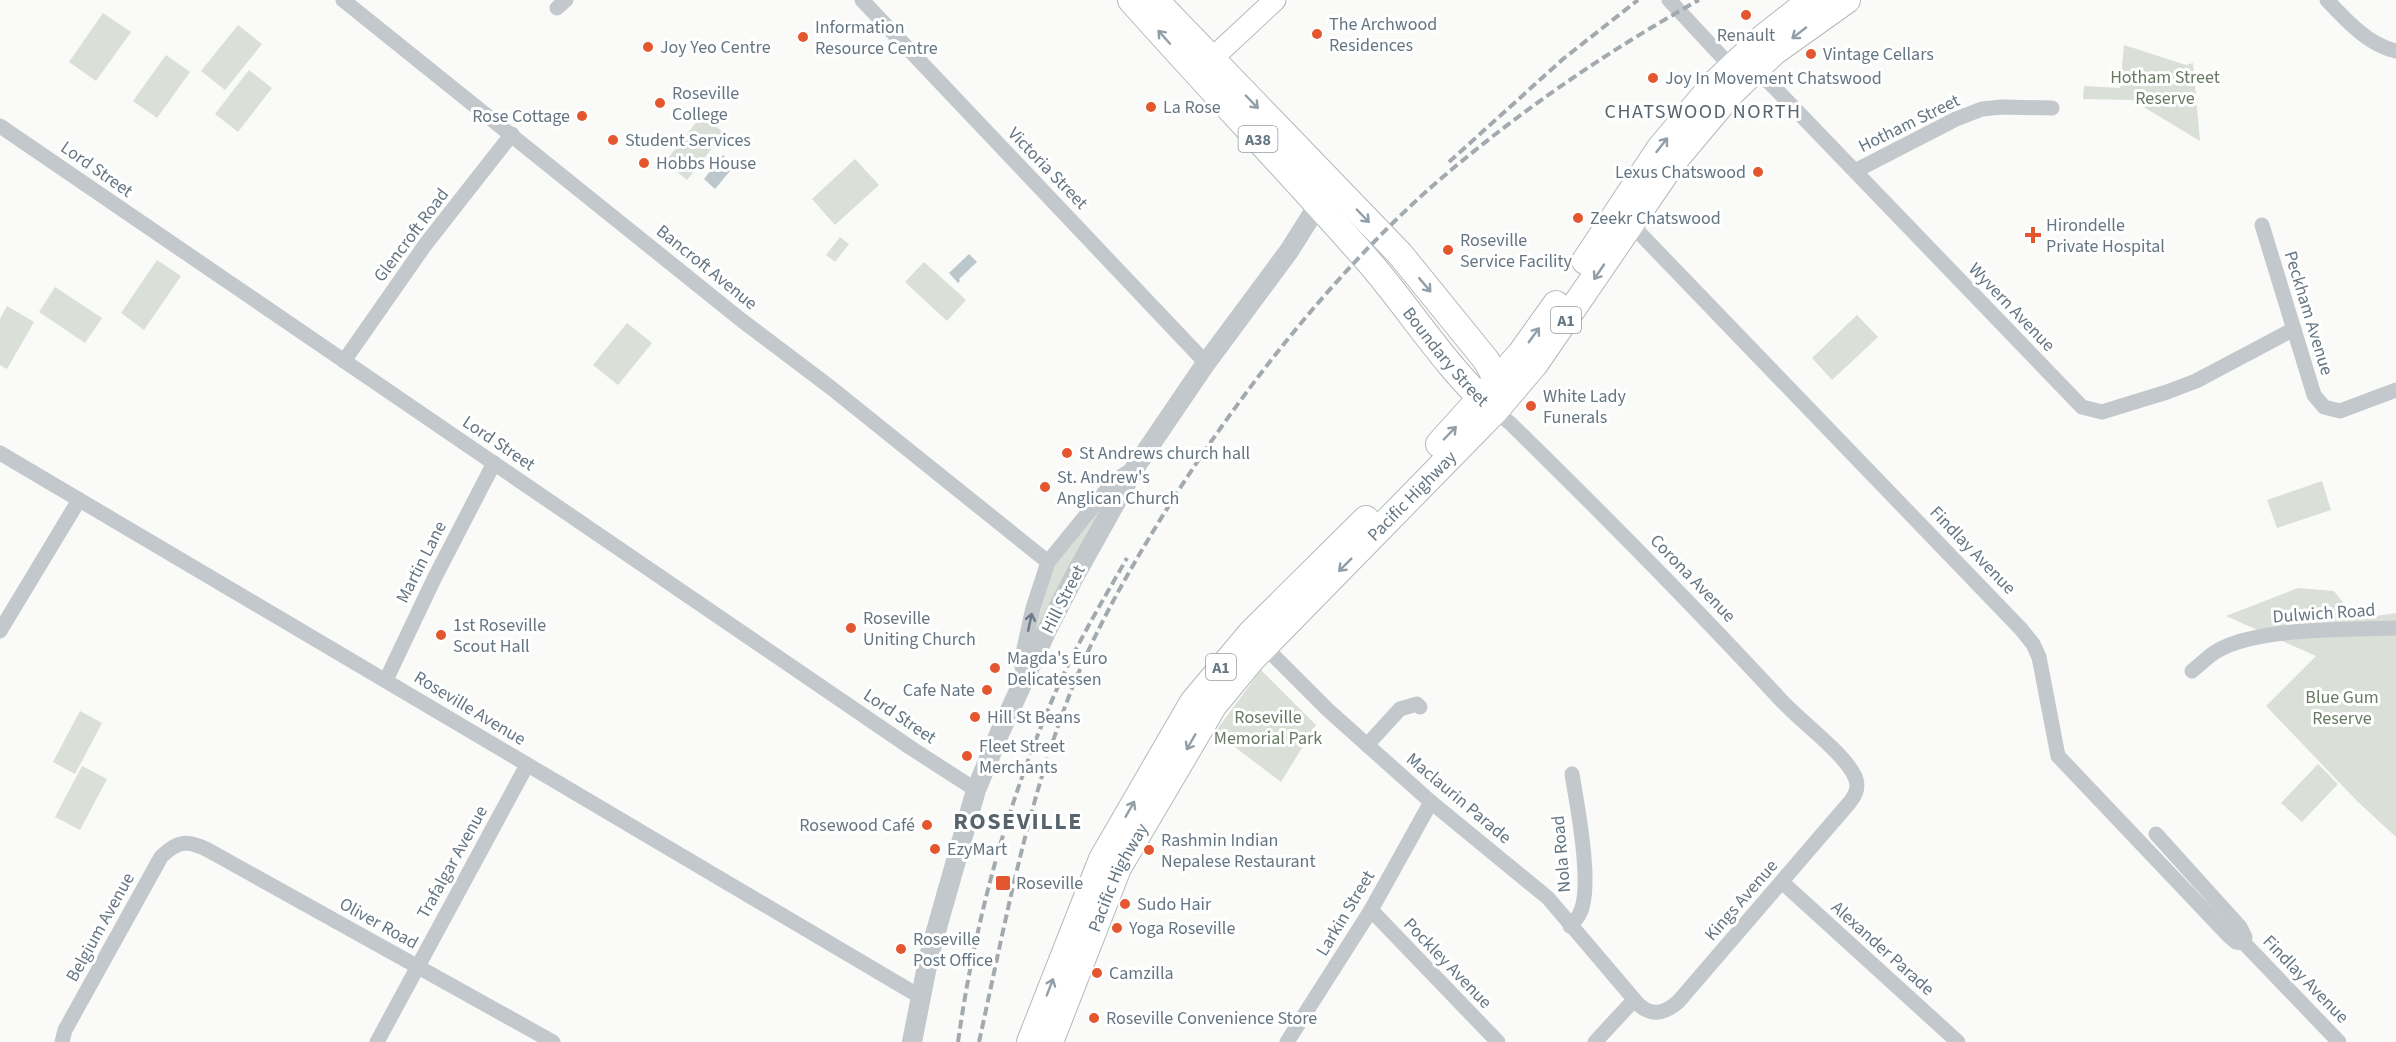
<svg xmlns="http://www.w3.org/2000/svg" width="2396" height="1042" viewBox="0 0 2396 1042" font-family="'Source Sans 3',sans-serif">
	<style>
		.green { fill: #dadfd7 }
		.water { fill: #bbc7cb }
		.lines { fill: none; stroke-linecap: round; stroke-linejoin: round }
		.secondary-casing { stroke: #b3babf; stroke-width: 23 }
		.trunk-casing { stroke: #b4b9bd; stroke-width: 28 }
		.minor { stroke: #c3c8cc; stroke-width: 15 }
		.tertiary { stroke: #c3c8cc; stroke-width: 20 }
		.secondary { stroke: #fff; stroke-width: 21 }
		.trunk { stroke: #fff; stroke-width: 26 }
		.rail { stroke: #a2aab0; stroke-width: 4; stroke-dasharray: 9 4.5; stroke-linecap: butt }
		.oneway { stroke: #939fa8 }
		.oneway2 { stroke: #6a7a87 }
		.poi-dot { fill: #e4572e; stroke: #fff; stroke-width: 2 }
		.labels { text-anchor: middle; stroke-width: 6; stroke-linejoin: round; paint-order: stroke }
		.shield { fill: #fff; stroke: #939fa8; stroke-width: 1.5 }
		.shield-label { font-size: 16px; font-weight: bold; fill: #657683 }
		.poi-label { font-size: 18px; fill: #657683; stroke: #fff; text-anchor: start }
		.park-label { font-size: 18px; fill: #687a64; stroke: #fff }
		.street-label { font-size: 18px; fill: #657683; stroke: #fff }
		.neighbourhood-label { font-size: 20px; letter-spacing: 1.5px; fill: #57646e; stroke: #fff }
		.district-label { font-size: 24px; font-weight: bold; letter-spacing: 1.5px; fill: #57646e; stroke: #fff }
	</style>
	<rect width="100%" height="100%" fill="#fafaf8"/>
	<g class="green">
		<path d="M 103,13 L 131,32 L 96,81 L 69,62 Z"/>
		<path d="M 238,25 L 262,44 L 225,90 L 201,71 Z"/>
		<path d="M 2124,45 L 2186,65 L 2193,63 L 2200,141 L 2132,100 L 2083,99 L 2084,86 L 2120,88 Z"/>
		<path d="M 166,55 L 190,72 L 157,118 L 133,101 Z"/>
		<path d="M 249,70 L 272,88 L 238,132 L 215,114 Z"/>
		<path d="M 702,115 L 724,133 L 687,180 L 665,162 Z"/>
		<path d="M 855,159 L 879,185 L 835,225 L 812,199 Z"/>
		<path d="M 840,237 L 849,244 L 835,262 L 826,255 Z"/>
		<path d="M 157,260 L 181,276 L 144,330 L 121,313 Z"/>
		<path d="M 924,262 L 966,300 L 947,321 L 905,282 Z"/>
		<path d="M 55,287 L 102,318 L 85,343 L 39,312 Z"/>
		<path d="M 7,306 L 34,322 L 7,369 L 0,365 L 0,319 Z"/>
		<path d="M 1857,315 L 1878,337 L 1832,380 L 1812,358 Z"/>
		<path d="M 627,323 L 652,343 L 618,385 L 593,365 Z"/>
		<path d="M 2322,481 L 2331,510 L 2277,528 L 2267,500 Z"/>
		<path d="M 1117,485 L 1026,664 L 1049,578 L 1057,561 Z"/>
		<path d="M 2298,588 L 2334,591 L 2356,619 L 2396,613 L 2396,837 L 2358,802 L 2266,706 L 2316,656 L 2226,616 Z"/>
		<path d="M 1261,670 L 1316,725 L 1281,782 L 1215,732 Z"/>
		<path d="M 80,711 L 102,723 L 75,774 L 53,762 Z"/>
		<path d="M 2318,764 L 2338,784 L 2302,822 L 2281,803 Z"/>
		<path d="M 82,766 L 107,779 L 80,830 L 55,817 Z"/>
	</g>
	<g class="water">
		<path d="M 723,155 L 735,165 L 715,189 L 704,179 Z"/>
		<path d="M 969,254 L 977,262 L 959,279 L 960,281 L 958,283 L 949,273 Z"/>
	</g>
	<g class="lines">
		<defs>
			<path id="secondary" d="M 1202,68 L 1275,0"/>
			<g id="trunk">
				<path id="s1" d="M 1131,0 C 1210,89 1292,174 1370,263 C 1411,311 1445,366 1492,409"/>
				<path d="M 1155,0 L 1400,254 L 1486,360 L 1497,380 L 1496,396"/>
				<path d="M 1585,261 L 1660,148 L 1715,83 L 1764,37 L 1811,0"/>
				<path d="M 1439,444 L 1521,353 L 1556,304"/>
				<path d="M 1030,1042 L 1102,859 L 1193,702 L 1251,633 L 1366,519"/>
				<path id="s2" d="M 1050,1042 L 1118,868 L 1214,705 L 1252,659 L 1495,411 L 1535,364 L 1674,161 L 1732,92 L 1774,52 L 1847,0"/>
			</g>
		</defs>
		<use href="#secondary" class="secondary-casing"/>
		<use href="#trunk" class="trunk-casing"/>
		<g class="minor">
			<path d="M 343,0 L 740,319 L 830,387 L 1048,562"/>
			<path d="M 862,0 L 1206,363"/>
			<path d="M 1669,0 L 1723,58 L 1769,82 L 2082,407 L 2102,412 L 2167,392 L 2196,381 L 2294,329"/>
			<path d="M 2327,0 C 2346,20 2368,45 2396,51"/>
			<path d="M 557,8 L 566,0"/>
			<path d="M 0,126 L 911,748 L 976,790"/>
			<path d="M 1855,171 L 1956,119 L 1982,109 L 2002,107 L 2052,108"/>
			<path d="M 1626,219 L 2021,629 L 2033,644 L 2039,657 L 2058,756 L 2229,936 L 2236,942 L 2244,943 L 2339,1042"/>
			<path d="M 2262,225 L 2314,395 L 2324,407 L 2340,411 L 2396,390"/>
			<path d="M 344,361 L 425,245 L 512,134"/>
			<path d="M 0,453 L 919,996"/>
			<path d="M 0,631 L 79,500"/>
			<path d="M 1259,641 L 1328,710 L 1431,802 L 1548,898 L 1639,1005 C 1653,1017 1665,1013 1678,1002 L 1850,802 C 1857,793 1860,784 1853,773 C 1840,750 1800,721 1780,699 C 1692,604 1602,513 1510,423 L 1495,411"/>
			<path d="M 2192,671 C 2200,665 2208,656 2217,651 C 2258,627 2348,630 2396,628"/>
			<path d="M 1025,679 L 1021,662 L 1033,608 L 1048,562 L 1113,482 L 1134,468"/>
			<path d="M 386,680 L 434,579 L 494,463"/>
			<path d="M 1367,745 L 1400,709 L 1417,704 L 1420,707"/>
			<path d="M 2156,834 L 2240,927 L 2245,937 L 2244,943"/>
			<path d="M 1782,882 L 1958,1042"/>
			<path d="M 1371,910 L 1498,1042"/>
			<path d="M 1570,926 C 1573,922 1577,919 1579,915 C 1594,890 1577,805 1572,774"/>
			<path d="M 62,1042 L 65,1030 L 161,857 C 178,840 188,840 208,850 L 553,1042"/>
			<path d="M 377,1042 L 527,765"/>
			<path d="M 1287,1042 L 1371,910 L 1431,802"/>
			<path d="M 1595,1042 L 1634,1000"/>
		</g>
		<path class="tertiary" d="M 912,1042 L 929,956 L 976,790 L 1000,732 L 1046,632 L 1074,577 L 1136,466 L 1206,363 L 1289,251 L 1318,205"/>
		<use href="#secondary" class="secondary"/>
		<use href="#trunk" class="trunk"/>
		<g class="rail">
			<path d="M 1449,162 L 1563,59 L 1638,0"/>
			<path d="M 958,1042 C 975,921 1007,803 1056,691 C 1076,645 1102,602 1127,558"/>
			<path d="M 979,1042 C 1005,924 1027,804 1071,691 C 1098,623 1135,560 1173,499 C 1243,389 1332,276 1429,189 C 1511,117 1604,53 1699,0"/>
		</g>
	</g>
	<defs><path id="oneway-shaft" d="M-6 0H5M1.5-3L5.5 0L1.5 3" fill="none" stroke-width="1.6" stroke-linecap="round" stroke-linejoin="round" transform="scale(1.5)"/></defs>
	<g class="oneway">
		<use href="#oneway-shaft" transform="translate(1799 33) rotate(142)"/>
		<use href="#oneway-shaft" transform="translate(1164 37) rotate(-132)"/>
		<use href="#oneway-shaft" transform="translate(1252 102) rotate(46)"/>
		<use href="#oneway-shaft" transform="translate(1662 145) rotate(-52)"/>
		<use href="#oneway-shaft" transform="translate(1363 216) rotate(46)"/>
		<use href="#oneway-shaft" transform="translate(1599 272) rotate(124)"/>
		<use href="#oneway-shaft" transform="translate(1425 285) rotate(50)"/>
		<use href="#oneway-shaft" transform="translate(1534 335) rotate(-54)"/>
		<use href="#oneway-shaft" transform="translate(1450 433) rotate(-46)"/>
		<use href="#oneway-shaft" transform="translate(1345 565) rotate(135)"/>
		<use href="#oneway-shaft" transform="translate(1191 742) rotate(120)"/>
		<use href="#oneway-shaft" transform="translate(1130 809) rotate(-60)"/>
		<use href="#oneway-shaft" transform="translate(1050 987) rotate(-69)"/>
	</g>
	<use class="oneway2" href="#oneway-shaft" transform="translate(1030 622) rotate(-78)"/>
	<g class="poi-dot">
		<circle cx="1746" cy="15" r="6"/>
		<circle cx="1317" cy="34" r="6"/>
		<circle cx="803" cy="37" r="6"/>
		<circle cx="648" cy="47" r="6"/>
		<circle cx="1811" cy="54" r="6"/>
		<circle cx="1653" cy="78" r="6"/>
		<circle cx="660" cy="103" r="6"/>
		<circle cx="1151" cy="107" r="6"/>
		<circle cx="582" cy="116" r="6"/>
		<circle cx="613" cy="140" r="6"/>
		<circle cx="644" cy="163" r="6"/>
		<circle cx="1758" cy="172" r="6"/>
		<circle cx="1578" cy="218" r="6"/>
		<path d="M2030 226h6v6h6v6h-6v6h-6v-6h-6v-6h6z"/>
		<circle cx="1448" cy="250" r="6"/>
		<circle cx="1531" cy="406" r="6"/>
		<circle cx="1067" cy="453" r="6"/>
		<circle cx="1045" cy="487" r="6"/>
		<circle cx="851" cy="628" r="6"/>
		<circle cx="441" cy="635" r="6"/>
		<circle cx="995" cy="668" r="6"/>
		<circle cx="987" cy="690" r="6"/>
		<circle cx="975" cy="717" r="6"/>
		<circle cx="967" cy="756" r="6"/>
		<circle cx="927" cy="825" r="6"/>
		<circle cx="935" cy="849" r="6"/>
		<circle cx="1149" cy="850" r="6"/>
		<rect x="995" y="875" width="16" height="16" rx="3"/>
		<circle cx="1125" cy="904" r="6"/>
		<circle cx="1117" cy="928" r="6"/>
		<circle cx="901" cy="949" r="6"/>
		<circle cx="1097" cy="973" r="6"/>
		<circle cx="1094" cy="1018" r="6"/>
	</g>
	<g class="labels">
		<g class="shield">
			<rect x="1238.5" y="126" width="39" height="26" rx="4.5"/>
			<rect x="1551" y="307" width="30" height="26" rx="4.5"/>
			<rect x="1206" y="654" width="30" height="26" rx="4.5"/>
		</g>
		<g class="shield-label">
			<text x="1258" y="145">A38</text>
			<text x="1566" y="326">A1</text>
			<text x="1221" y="673">A1</text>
		</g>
		<g class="poi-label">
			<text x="1329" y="30">The Archwood<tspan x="1329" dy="21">Residences</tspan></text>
			<text x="815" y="33">Information<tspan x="815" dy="21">Resource Centre</tspan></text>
			<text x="1746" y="41" text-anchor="middle">Renault</text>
			<text x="660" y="53">Joy Yeo Centre</text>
			<text x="1823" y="60">Vintage Cellars</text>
			<text x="1665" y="84">Joy In Movement Chatswood</text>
			<text x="672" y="99">Roseville<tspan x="672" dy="21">College</tspan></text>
			<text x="1163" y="113">La Rose</text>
			<text x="570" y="122" text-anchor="end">Rose Cottage</text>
			<text x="625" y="146">Student Services</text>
			<text x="656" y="169">Hobbs House</text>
			<text x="1746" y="178" text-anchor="end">Lexus Chatswood</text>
			<text x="1590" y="224">Zeekr Chatswood</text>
			<text x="2046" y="231">Hirondelle<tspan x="2046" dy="21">Private Hospital</tspan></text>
			<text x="1460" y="246">Roseville<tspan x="1460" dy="21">Service Facility</tspan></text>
			<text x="1543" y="402">White Lady<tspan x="1543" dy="21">Funerals</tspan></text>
			<text x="1079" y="459">St Andrews church hall</text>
			<text x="1057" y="483">St. Andrew's<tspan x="1057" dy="21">Anglican Church</tspan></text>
			<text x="863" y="624">Roseville<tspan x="863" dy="21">Uniting Church</tspan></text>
			<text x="453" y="631">1st Roseville<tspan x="453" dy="21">Scout Hall</tspan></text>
			<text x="1007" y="664">Magda's Euro<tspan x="1007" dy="21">Delicatessen</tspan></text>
			<text x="975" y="696" text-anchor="end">Cafe Nate</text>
			<text x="987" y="723">Hill St Beans</text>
			<text x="979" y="752">Fleet Street<tspan x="979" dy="21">Merchants</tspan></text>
			<text x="915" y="831" text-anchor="end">Rosewood Café</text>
			<text x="1161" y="846">Rashmin Indian<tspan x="1161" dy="21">Nepalese Restaurant</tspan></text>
			<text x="947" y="855">EzyMart</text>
			<text x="1016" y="889">Roseville</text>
			<text x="1137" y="910">Sudo Hair</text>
			<text x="1129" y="934">Yoga Roseville</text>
			<text x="913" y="945">Roseville<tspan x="913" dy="21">Post Office</tspan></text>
			<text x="1109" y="979">Camzilla</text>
			<text x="1106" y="1024">Roseville Convenience Store</text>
		</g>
		<g class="park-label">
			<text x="2165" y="83">Hotham Street<tspan x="2165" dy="21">Reserve</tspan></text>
			<text x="2342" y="703">Blue Gum<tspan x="2342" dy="21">Reserve</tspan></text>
			<text x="1268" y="723">Roseville<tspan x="1268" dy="21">Memorial Park</tspan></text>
		</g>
		<g class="street-label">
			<text transform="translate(1909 123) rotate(-26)" y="6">Hotham Street</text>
			<text transform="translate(1048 168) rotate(46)" y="6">Victoria Street</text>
			<text transform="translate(97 169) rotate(35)" y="6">Lord Street</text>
			<text transform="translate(411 235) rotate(-53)" y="6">Glencroft Road</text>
			<text transform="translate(707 267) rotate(39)" y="6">Bancroft Avenue</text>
			<text transform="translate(2012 307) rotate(46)" y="6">Wyvern Avenue</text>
			<text transform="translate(2309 313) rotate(73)" y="6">Peckham Avenue</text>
			<text dy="6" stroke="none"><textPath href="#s1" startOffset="476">Boundary Street</textPath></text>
			<text transform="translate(499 443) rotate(34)" y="6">Lord Street</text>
			<text dy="6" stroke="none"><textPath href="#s2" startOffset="664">Pacific Highway</textPath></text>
			<text transform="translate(1973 550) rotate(46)" y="6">Findlay Avenue</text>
			<text transform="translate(421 562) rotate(-63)" y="6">Martin Lane</text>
			<text transform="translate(1693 578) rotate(46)" y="6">Corona Avenue</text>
			<text transform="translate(1063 599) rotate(-63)" y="6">Hill Street</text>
			<text transform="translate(2324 613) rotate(-4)" y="6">Dulwich Road</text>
			<text transform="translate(470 708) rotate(31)" y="6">Roseville Avenue</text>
			<text transform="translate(900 716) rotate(34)" y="6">Lord Street</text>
			<text transform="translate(1459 798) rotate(40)" y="6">Maclaurin Parade</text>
			<text transform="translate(1561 854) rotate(-95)" y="6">Nola Road</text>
			<text transform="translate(452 862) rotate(-61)" y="6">Trafalgar Avenue</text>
			<text dy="6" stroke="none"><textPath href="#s2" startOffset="178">Pacific Highway</textPath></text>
			<text transform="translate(1741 900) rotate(-49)" y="6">Kings Avenue</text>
			<text transform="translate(1345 913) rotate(-59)" y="6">Larkin Street</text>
			<text transform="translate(379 923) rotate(29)" y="6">Oliver Road</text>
			<text transform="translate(100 927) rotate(-61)" y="6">Belgium Avenue</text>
			<text transform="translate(1883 948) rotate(42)" y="6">Alexander Parade</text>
			<text transform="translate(1448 963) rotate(46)" y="6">Pockley Avenue</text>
			<text transform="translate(2306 979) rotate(46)" y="6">Findlay Avenue</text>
		</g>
		<g class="neighbourhood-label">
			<text x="1703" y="118">CHATSWOOD NORTH</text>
		</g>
		<g class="district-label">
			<text x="1018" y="829">ROSEVILLE</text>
		</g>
	</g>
</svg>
